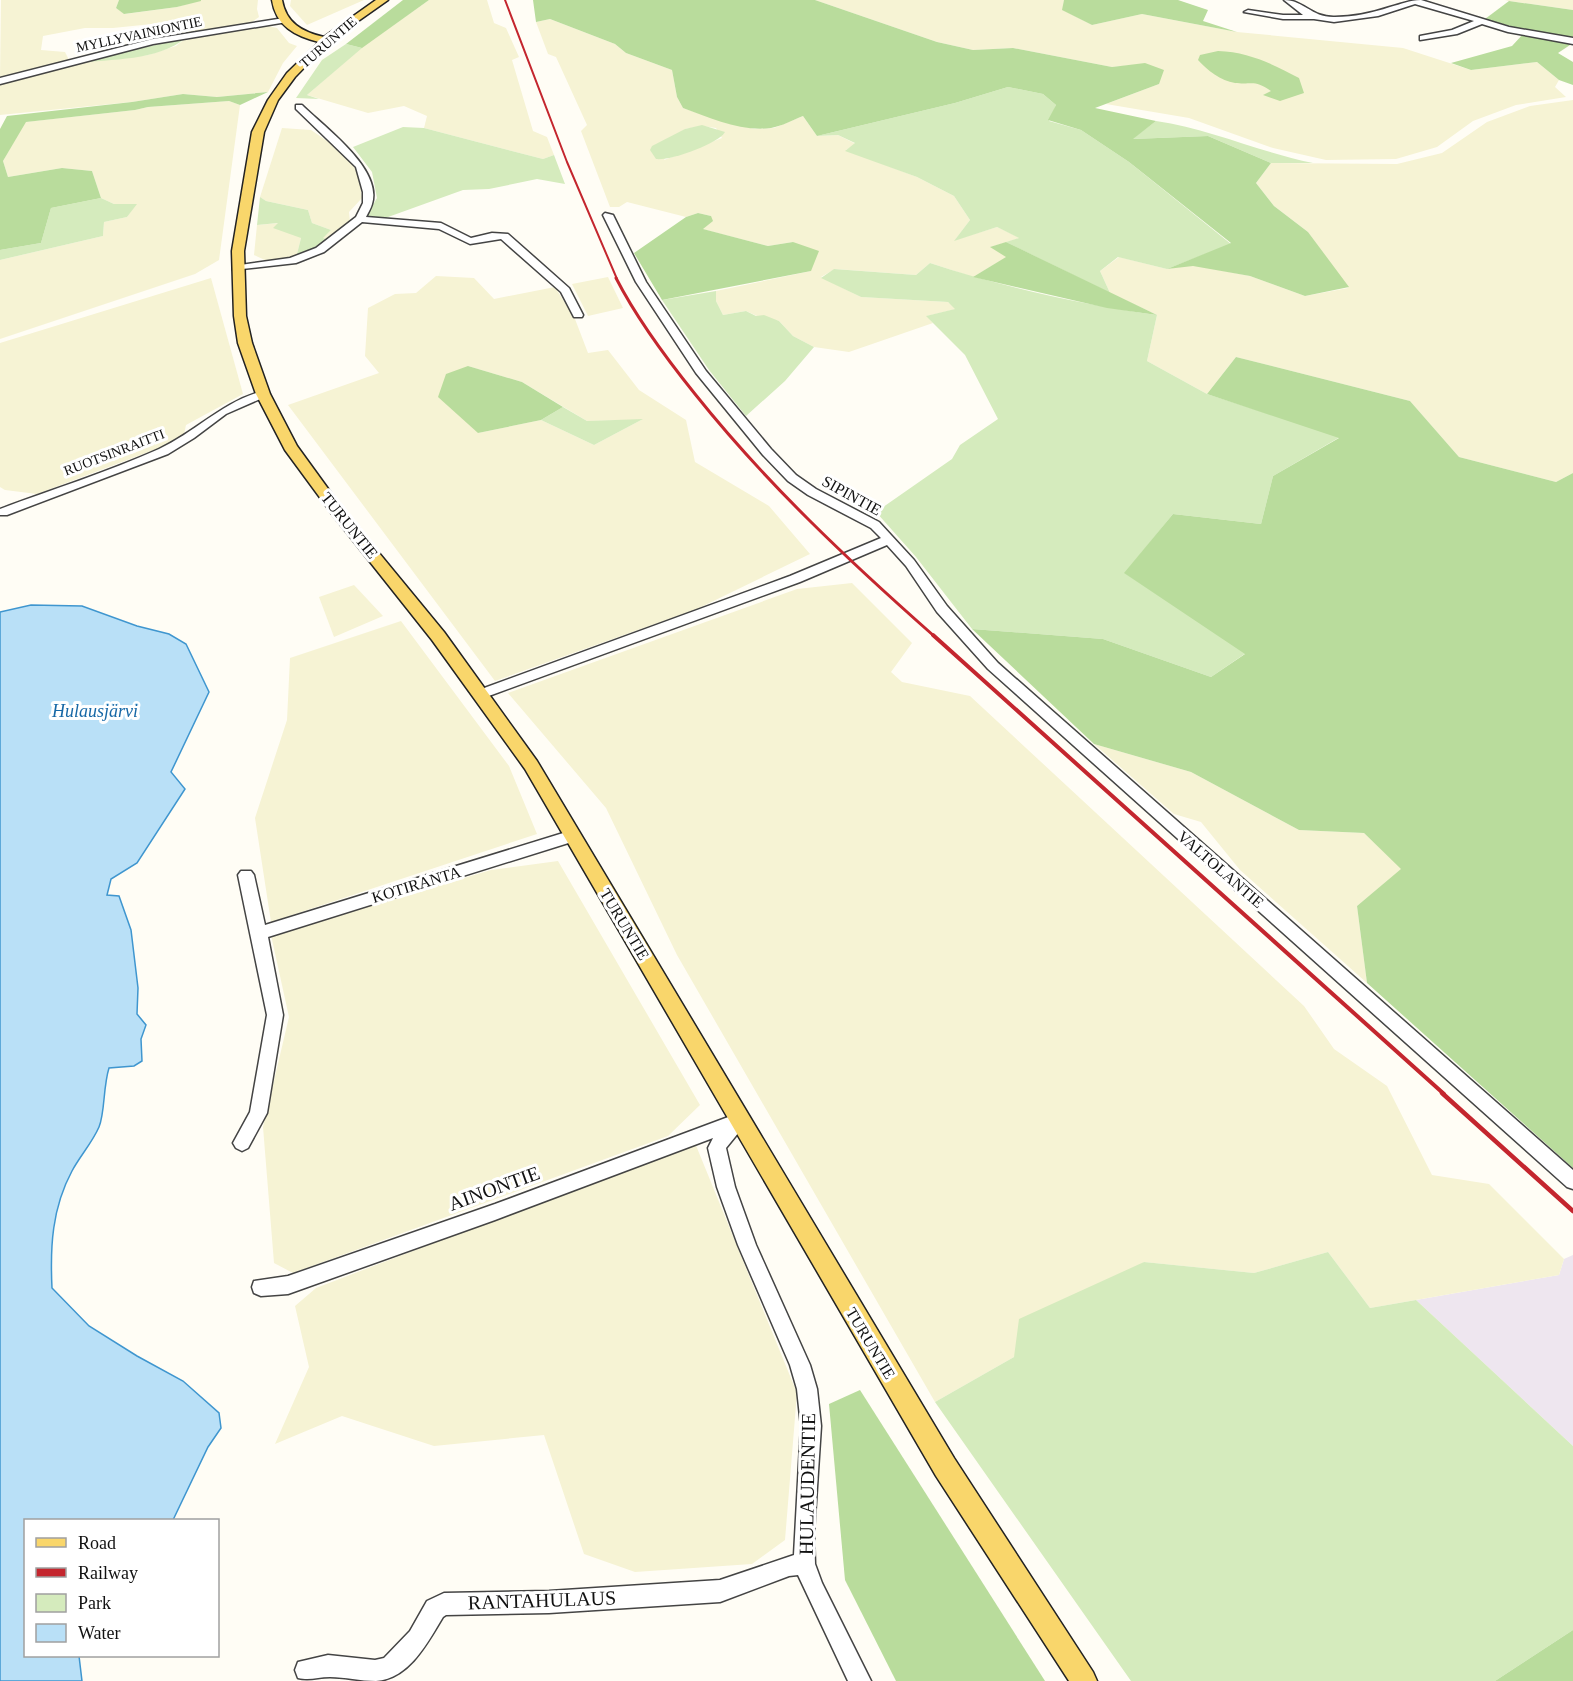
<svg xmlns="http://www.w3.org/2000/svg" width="1573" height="1681" viewBox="0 0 1573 1681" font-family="Georgia,serif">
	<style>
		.industrial { fill: #eee6ef }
		.farmland { fill: #f6f3d4; fill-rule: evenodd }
		.green { fill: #d5ebbd }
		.forest { fill: #b9dc9c }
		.water { fill: #b9e0f7; stroke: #3f96cf; stroke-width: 1.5 }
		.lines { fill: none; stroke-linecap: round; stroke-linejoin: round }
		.minor-casing { stroke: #444; stroke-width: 3 }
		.major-casing { stroke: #222; stroke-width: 3 }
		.minor { fill: #fff; fill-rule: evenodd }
		.major { fill: #f9d66b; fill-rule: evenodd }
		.rail-far3 { stroke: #c4262e; stroke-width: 2 }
		.rail-far2 { stroke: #c4262e; stroke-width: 3 }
		.rail-far1 { stroke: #c4262e; stroke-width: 4 }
		.rail { stroke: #c4262e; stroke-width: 4.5 }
		.labels { text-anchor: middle; stroke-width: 6; stroke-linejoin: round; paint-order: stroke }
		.far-street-label { font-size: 14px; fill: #111; stroke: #fff }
		.street-label { font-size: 16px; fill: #111; stroke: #fff }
		.water-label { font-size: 18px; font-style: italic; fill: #1768a6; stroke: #fff }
		.near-street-label { font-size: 20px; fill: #111; stroke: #fff }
	</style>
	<rect width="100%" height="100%" fill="#fffdf5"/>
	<path class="industrial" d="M 1573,1255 L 1573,1446 L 1416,1300 L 1559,1275 L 1564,1259 Z"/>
	<g class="farmland">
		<path d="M 119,0 L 116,8 L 125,14 L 177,7 L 201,0 L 258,0 L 257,9 L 259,17 L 252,22 L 159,39 L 152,24 L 113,28 L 85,28 L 43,36 L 41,50 L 65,52 L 69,60 L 0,78 L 1,0 Z"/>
		<path d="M 291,0 L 364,0 L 307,25 L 290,6 Z"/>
		<path d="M 429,0 L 487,0 L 494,23 L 506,28 L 519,57 L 512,60 L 533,131 L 547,137 L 554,155 L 543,159 L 424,128 L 427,116 L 404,106 L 368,113 L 307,95 L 362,47 Z"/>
		<path d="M 815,0 L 1064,0 L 1063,10 L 1092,25 L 1142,14 L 1237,32 L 1403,48 L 1471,70 L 1537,62 L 1559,80 L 1555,87 L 1566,97 L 1516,105 L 1473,121 L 1437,147 L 1396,159 L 1326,160 L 1273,148 L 1189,118 L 1106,104 L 1159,84 L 1145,64 L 1112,67 L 1013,48 L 973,50 L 937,42 Z"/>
		<path d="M 1505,0 L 1573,0 L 1573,10 L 1509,1 Z"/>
		<path d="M 550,19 L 615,44 L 626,53 L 672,70 L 677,97 L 683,108 L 727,123 L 755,129 L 774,128 L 803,116 L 817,136 L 838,135 L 856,144 L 846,150 L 917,177 L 954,196 L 970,220 L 955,240 L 997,227 L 1020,238 L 991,247 L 1007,257 L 973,277 L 930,263 L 916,275 L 835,269 L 821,277 L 861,297 L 948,302 L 956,309 L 927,316 L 933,323 L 849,352 L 814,347 L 793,336 L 779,321 L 757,316 L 746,311 L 723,315 L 716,301 L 716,291 L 811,271 L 793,242 L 768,246 L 702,229 L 711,216 L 698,213 L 686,217 L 627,202 L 619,207 L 610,207 L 581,131 L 587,125 L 556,57 L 548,54 L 536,22 ZM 702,126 L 716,128 L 722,138 L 664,160 L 685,129 Z"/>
		<path d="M 268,26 L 277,28 L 289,43 L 297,46 L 283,63 L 268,92 L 217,97 L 183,94 L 132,102 L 0,115 L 0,83 L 76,63 L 148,55 L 176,46 L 186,38 Z"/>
		<path d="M 1573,100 L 1573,473 L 1556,482 L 1459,457 L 1410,401 L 1236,357 L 1207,394 L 1147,361 L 1157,315 L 1110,293 L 1100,271 L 1119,257 L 1167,269 L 1193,265 L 1250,276 L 1305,296 L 1348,288 L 1308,232 L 1274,206 L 1256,183 L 1271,163 L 1397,164 L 1442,153 L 1487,122 L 1530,106 Z"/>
		<path d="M 229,101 L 240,105 L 219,260 L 195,274 L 0,339 L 0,260 L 103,236 L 104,222 L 127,217 L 136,204 L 114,204 L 101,198 L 92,171 L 62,168 L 8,177 L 3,161 L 25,122 L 135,110 L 148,107 Z"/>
		<path d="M 282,128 L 311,130 L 342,151 L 358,172 L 362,198 L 349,212 L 350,222 L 329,240 L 322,238 L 331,230 L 312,223 L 308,210 L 266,201 L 260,197 Z"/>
		<path d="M 280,223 L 301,238 L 296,258 L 267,261 L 254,255 L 257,225 Z"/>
		<path d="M 436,276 L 474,278 L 494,299 L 555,287 L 575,319 L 588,353 L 608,350 L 639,390 L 686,420 L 695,462 L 769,506 L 810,554 L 697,609 L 495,681 L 288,405 L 379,373 L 365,356 L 368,308 L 395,294 L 416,293 ZM 468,366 L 522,382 L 587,421 L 641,420 L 594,445 L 541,420 L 478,433 Z"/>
		<path d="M 608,277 L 623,308 L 588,316 L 572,284 Z"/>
		<path d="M 211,278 L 243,394 L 186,425 L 183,439 L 37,494 L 5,490 L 0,487 L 0,343 Z"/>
		<path d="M 852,583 L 912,643 L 891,672 L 902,682 L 970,696 L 1304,1006 L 1334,1049 L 1387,1086 L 1432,1175 L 1489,1184 L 1564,1259 L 1559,1275 L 1370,1308 L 1328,1252 L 1254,1273 L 1144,1262 L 1014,1357 L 935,1402 L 677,955 L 606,808 L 508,693 L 797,589 Z"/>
		<path d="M 354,585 L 383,616 L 334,637 L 319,597 Z"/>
		<path d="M 401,621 L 509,766 L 537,834 L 271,922 L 255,818 L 287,720 L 290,658 Z"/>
		<path d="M 1094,744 L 1191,772 L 1299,830 L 1364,833 L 1402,869 L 1357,906 L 1367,983 L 1240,870 L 1201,822 L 1174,814 Z"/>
		<path d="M 558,861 L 700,1105 L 668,1136 L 293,1273 L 274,1263 L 263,1127 L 289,1017 L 271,935 L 491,870 Z"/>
		<path d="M 695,1143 L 797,1393 L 785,1540 L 752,1564 L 635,1572 L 584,1554 L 544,1435 L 434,1446 L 342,1416 L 275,1444 L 309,1367 L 295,1306 L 316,1288 Z"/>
	</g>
	<g class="green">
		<path d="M 186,38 C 157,61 112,59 76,63 Z"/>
		<path d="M 346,44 L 362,48 L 307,95 L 319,99 L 296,98 L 322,60 Z"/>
		<path d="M 1008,87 L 1043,94 L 1056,105 L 1049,121 L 1081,130 L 1129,162 L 1231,244 L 1167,269 L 1118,257 L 1100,271 L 1110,293 L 1006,242 L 1019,238 L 997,227 L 954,241 L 970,220 L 954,196 L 917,177 L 845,151 L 855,143 L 838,135 L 817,136 L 955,103 Z"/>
		<path d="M 1156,121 C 1210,129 1259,152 1313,163 L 1271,163 L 1208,136 L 1132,139 Z"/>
		<path d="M 702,125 L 725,132 C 718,144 670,161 656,159 L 650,150 L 652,146 L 685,129 Z"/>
		<path d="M 403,127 L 424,128 L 543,159 L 554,155 L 565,184 L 537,179 L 489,189 L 463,190 L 377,221 L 363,222 L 377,198 L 372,172 L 353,147 Z"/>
		<path d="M 260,197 L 266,201 L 308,210 L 312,223 L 331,230 L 323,238 L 329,240 L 296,258 L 301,238 L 273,228 L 278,223 L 257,225 Z"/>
		<path d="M 101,198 L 114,204 L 137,204 L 127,217 L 104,222 L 103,236 L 0,260 L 0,250 L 41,243 L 51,208 Z"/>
		<path d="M 930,263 C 1003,287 1080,304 1157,315 L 1147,361 L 1207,394 L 1340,437 L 1273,476 L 1261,524 L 1173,514 L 1125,573 L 1246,653 L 1211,677 L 1103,639 L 972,629 L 916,557 L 876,512 L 952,459 L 960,445 L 998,419 L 965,355 L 926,316 L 955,309 L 948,302 L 861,297 L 821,278 L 834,269 L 916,275 Z"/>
		<path d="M 716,291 L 716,301 L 723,315 L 746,311 L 756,316 L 764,315 L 779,321 L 793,336 L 814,347 L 785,381 L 746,416 L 709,370 L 662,300 Z"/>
		<path d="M 563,407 L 587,421 L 643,419 L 594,445 L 541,420 Z"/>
		<path d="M 1328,1252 L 1370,1308 L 1416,1300 L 1573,1446 L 1573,1630 L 1495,1681 L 1131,1681 L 935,1402 L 1014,1357 L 1019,1319 L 1144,1262 L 1254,1273 Z"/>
	</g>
	<g class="forest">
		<path d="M 119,0 L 201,0 L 201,1 L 177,7 L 124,14 L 116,8 Z"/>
		<path d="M 403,0 L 429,0 L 362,48 L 346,44 Z"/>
		<path d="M 533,0 L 815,0 L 937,42 L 973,50 L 1013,48 L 1112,67 L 1145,63 L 1164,70 L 1159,84 L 1095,108 L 1156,121 L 1133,139 L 1208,136 L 1271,163 L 1256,183 L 1274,206 L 1308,232 L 1349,287 L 1305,296 L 1250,276 L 1193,266 L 1167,269 L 1231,243 L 1129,162 L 1081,130 L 1048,120 L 1056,105 L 1043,94 L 1008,87 L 955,103 L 817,136 L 803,116 C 793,120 782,126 771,128 C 741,132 711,118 683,108 L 677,97 L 672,70 L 626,53 L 615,44 L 550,19 L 536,22 Z"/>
		<path d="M 1064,0 L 1178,0 L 1208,10 L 1203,21 L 1237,32 L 1142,14 L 1092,25 L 1062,10 Z"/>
		<path d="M 1509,1 L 1573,10 L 1573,39 L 1525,30 L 1485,19 Z"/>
		<path d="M 1524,33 L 1573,43 L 1558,53 L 1573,62 L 1573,85 L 1559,80 L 1537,62 L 1471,70 L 1451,63 L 1512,46 Z"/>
		<path d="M 1218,51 C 1249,52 1272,64 1299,78 L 1304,93 L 1280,101 L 1263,95 L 1271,91 C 1254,79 1253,85 1235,83 C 1221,81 1207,70 1198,60 L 1200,55 Z"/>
		<path d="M 268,92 L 240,105 L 229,101 L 148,107 L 135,110 L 26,122 L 3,161 L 8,177 L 62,168 L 92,171 L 101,198 L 51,208 L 41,243 L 0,250 L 0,129 L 7,116 L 132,102 L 183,94 L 217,97 Z"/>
		<path d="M 698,213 L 711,216 L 713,221 L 703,229 L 768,246 L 793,242 L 819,251 L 811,271 L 662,300 L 634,253 L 686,217 Z"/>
		<path d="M 1006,242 L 1157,315 L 1107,308 L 973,277 L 1006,257 L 990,247 Z"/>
		<path d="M 1236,357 L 1410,401 L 1459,457 L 1556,482 L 1573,473 L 1573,1168 L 1367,983 L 1357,906 L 1401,869 L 1364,833 L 1299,830 L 1191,772 L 1094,744 L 972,629 L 1103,639 L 1211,677 L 1245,654 L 1124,573 L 1173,514 L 1261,524 L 1273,476 L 1339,438 L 1207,394 Z"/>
		<path d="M 468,366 L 522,382 L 563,407 L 541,420 L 478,433 L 438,397 L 446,374 Z"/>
		<path d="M 860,1390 L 1045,1681 L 896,1681 L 845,1580 L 829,1404 Z"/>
		<path d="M 1573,1630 L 1573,1681 L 1495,1681 Z"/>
	</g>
	<path class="water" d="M 31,605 L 82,606 L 137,626 L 169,634 L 186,644 L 209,692 L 171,772 L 185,789 L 137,863 L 111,879 L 107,895 L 119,896 L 131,930 L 138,988 L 137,1014 L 146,1025 L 141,1039 L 142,1061 L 134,1066 L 109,1068 C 103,1087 105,1113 99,1127 C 92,1143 80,1156 72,1171 C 52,1208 50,1247 52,1288 L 89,1326 L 137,1356 L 183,1381 L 219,1413 L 221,1428 L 208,1447 L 173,1520 L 26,1520 L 26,1656 L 79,1656 L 82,1681 L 0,1681 L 0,612 Z"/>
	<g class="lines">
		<defs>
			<g id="minor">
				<path d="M 1284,0 C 1304,0 1312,18 1335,17 C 1354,17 1372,13 1390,7 C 1402,4 1409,0 1421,0 L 1509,27 L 1573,38 L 1573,44 L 1508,32 L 1482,24 L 1457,34 L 1420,40 L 1420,36 L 1452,30 L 1474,21 L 1415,4 L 1378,16 L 1334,22 L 1314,19 L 1283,19 L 1244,12 L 1248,10 L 1283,15 L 1303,15 Z"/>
				<path d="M 284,18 L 287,18 L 287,22 L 153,44 L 0,84 L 0,78 L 153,39 Z"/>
				<path d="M 296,105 L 302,105 C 324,127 383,169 372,204 C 371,208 368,213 366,217 L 441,223 L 471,238 L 492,233 L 508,234 L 569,288 L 583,315 L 582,317 L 574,317 L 561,292 L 501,239 L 470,244 L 439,229 L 362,222 L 324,252 L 296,263 L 233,270 L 233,266 L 290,258 L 316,248 L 356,217 L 363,203 L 363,192 L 356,167 L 296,109 Z"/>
				<path d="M 605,213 L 613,215 L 646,282 L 706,371 L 771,449 L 796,475 L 816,489 L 879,522 L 914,560 L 947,606 L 998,663 L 1573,1170 L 1573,1189 L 1567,1187 L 988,669 L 937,612 L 906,566 L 887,545 L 800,582 L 486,697 L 476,697 L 474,694 L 476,691 L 790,576 L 881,538 L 871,528 L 808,495 L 788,481 L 763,455 L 696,373 L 636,282 L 603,215 Z"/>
				<path d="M 263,391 L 267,392 L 267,396 L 226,414 L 194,438 L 168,454 L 7,515 L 0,515 L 0,509 C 53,489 108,472 159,449 C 196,432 222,402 263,391 Z"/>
				<path d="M 573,830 L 578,832 L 580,836 L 578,840 L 268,937 L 283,1015 L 267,1113 L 248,1148 L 242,1151 L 236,1148 L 233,1143 L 250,1112 L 267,1015 L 238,875 L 241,871 L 251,871 L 254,875 L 265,925 Z"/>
				<path d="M 739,1113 L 745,1116 L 748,1121 L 726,1148 L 735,1187 L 756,1245 L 810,1365 L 817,1389 L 821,1426 L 814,1533 L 815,1564 L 822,1583 L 871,1681 L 848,1681 L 798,1575 L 789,1576 L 720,1602 L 549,1613 L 446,1615 L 443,1617 C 428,1642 409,1679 376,1681 C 360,1681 345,1677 330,1677 C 318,1677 310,1681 298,1678 L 295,1670 L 298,1662 L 328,1655 L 375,1660 L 384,1658 L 410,1631 L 427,1601 L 444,1593 L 549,1591 L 720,1580 L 794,1555 L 801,1426 L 797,1389 L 790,1365 L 738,1245 L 717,1187 L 708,1148 L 713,1138 L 495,1220 L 288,1294 L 261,1296 L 254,1293 L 252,1287 L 254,1281 L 288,1276 L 495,1204 Z"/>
			</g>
			<path id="major" d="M 272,0 L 282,0 C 286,23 302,32 324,37 L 376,0 L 388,0 L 334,38 L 337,41 L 336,43 L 328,43 L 295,77 L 278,100 L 264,132 L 244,251 L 246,316 L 252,343 L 270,394 L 297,446 L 342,508 L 444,632 L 537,761 L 954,1458 L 1093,1672 L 1097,1681 L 1069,1681 L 936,1476 L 525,769 L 432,640 L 332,514 L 285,450 L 256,394 L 238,343 L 234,316 L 232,251 L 252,132 L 268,100 L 287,73 L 319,42 C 295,36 276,26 272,0 Z"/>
		</defs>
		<use href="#minor" class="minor-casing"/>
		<use href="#major" class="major-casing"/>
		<use href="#minor" class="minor"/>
		<use href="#major" class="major"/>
		<path class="rail-far3" d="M 505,0 L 567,162 L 617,279"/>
		<path class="rail-far2" d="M 616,278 C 637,319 666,358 695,394 C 766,483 849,561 934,636"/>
		<path class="rail-far1" d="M 933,635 L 1444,1094"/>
		<path class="rail" d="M 1442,1093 L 1573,1211"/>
	</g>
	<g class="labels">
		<g class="far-street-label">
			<text transform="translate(139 34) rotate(-12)" y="5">MYLLYVAINIONTIE</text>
			<text transform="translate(328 42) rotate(-41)" y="5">TURUNTIE</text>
			<text transform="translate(114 452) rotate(-21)" y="5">RUOTSINRAITTI</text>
		</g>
		<g class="street-label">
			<text transform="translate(852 495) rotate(29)" y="6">SIPINTIE</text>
			<text transform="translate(350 525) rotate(51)" y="6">TURUNTIE</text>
			<text transform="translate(1221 869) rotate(41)" y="6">VALTOLANTIE</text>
			<text transform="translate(416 884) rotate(-17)" y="6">KOTIRANTA</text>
			<text transform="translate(625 924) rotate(59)" y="6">TURUNTIE</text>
			<text transform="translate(871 1343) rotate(59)" y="6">TURUNTIE</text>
		</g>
		<g class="water-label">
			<text x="95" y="717">Hulausjärvi</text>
		</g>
		<g class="near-street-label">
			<text transform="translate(494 1188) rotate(-20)" y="7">AINONTIE</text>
			<text transform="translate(807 1484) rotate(-89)" y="7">HULAUDENTIE</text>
			<text transform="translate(542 1600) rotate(-2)" y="7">RANTAHULAUS</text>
		</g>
	</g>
	<rect x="24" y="1519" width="195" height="138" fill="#ffffff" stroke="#a0a0a0" stroke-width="1.5"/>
	<rect x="36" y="1538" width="30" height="9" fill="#f9d66b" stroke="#a0a0a0" stroke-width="1.5"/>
	<text x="78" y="1549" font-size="18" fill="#111111">Road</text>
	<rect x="36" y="1568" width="30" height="9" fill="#c4262e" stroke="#a0a0a0" stroke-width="1.5"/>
	<text x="78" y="1579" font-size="18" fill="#111111">Railway</text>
	<rect x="36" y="1594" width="30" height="18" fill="#d5ebbd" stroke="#a0a0a0" stroke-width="1.5"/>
	<text x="78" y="1609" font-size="18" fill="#111111">Park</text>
	<rect x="36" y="1624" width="30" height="18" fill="#b9e0f7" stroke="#a0a0a0" stroke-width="1.5"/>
	<text x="78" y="1639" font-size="18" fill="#111111">Water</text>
</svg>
